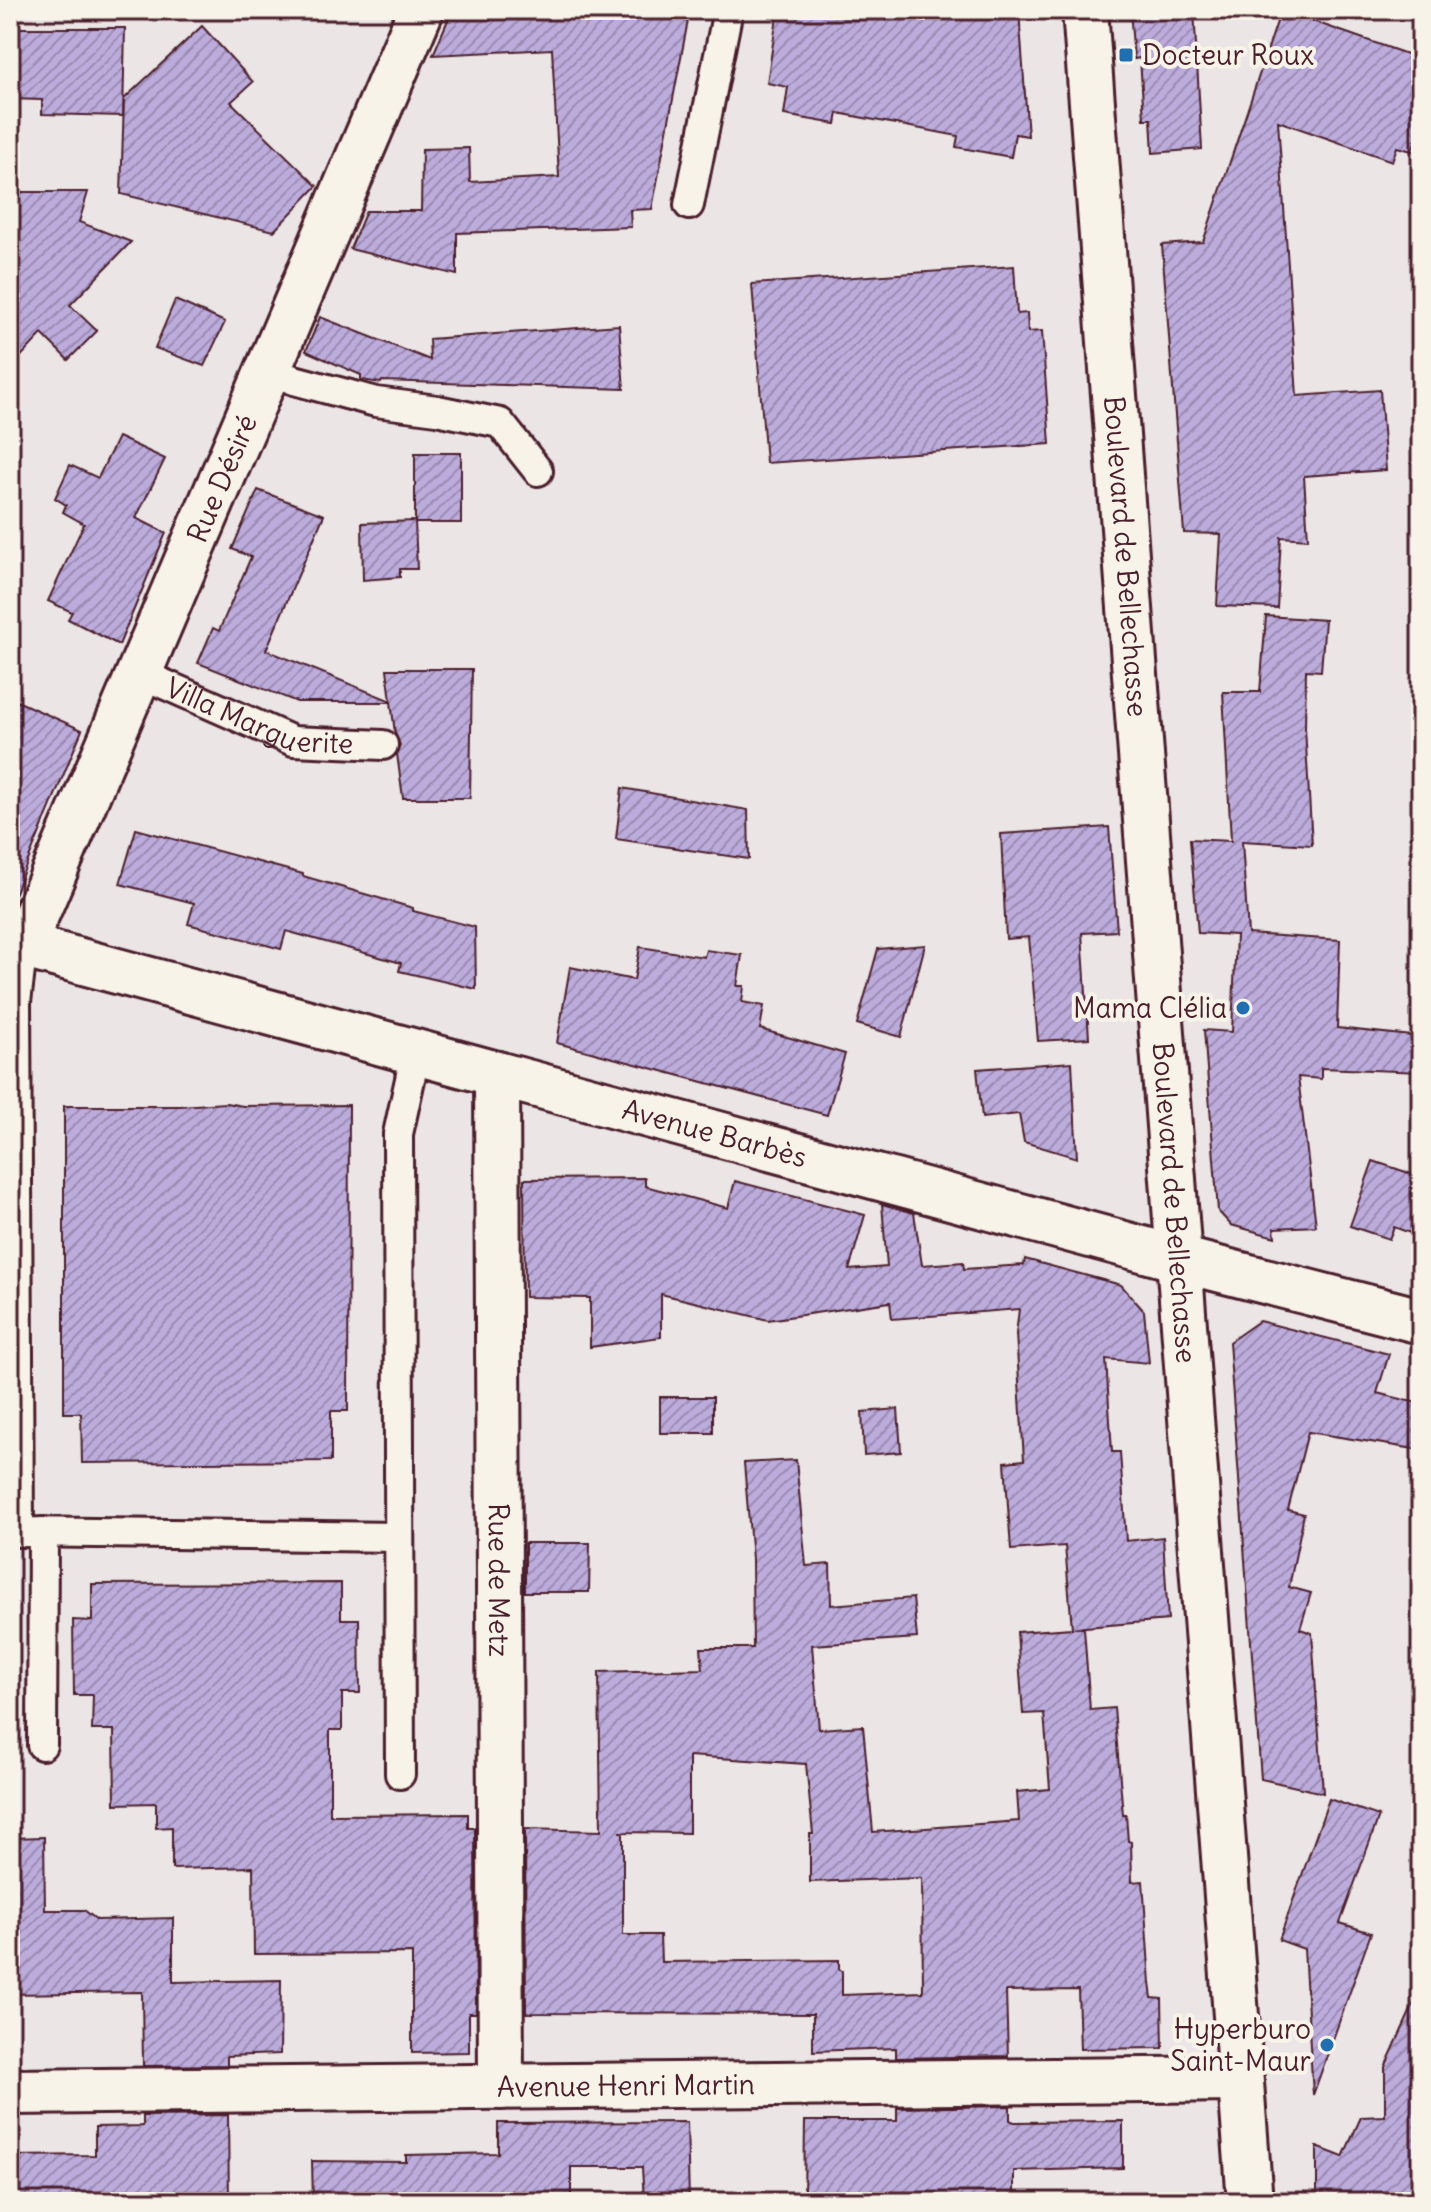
<svg xmlns="http://www.w3.org/2000/svg" width="1431" height="2212" viewBox="0 0 1431 2212" font-family="Delius,sans-serif">
	<style>
		.building { fill: url(#building-hatch); stroke: #4a1f2b; stroke-width: 2; fill-rule: evenodd }
		.lines { fill: none; stroke-linecap: round; stroke-linejoin: round }
		.lane-casing { stroke: #4a1f2b; stroke-width: 34 }
		.street-casing { stroke: #4a1f2b; stroke-width: 50 }
		.secondary-casing { stroke: #4a1f2b; stroke-width: 50 }
		.lane { stroke: #f7f3e8; stroke-width: 28 }
		.street { stroke: #f7f3e8; stroke-width: 44 }
		.secondary { stroke: #f7f3e8; stroke-width: 44 }
		.poi-dot { fill: #1f6fb2; stroke: #f7f3e8; stroke-width: 3 }
		.labels { text-anchor: middle; stroke-width: 8; stroke-linejoin: round; paint-order: stroke }
		.poi-label { font-size: 28px; fill: #4a1f2b; stroke: #f7f3e8; text-anchor: end }
		.street-label { font-size: 28px; fill: #4a1f2b; stroke: #f7f3e8 }
	</style>
	<defs>
		<pattern id="building-hatch" width="6" height="6" patternUnits="userSpaceOnUse" patternTransform="scale(2)"><rect width="6" height="6" fill="#bcacdc"/><path d="M-1 1l2-2M0 6l6-6M5 7l2-2" fill="none" stroke="#9b8bb3"/></pattern>
	</defs>
	<rect width="100%" height="100%" fill="#ebe5e6"/>
	<filter id="ink" filterUnits="userSpaceOnUse"><feTurbulence type="fractalNoise" baseFrequency=".0125" numOctaves="2"/><feDisplacementMap in="SourceGraphic" scale="16" xChannelSelector="R" yChannelSelector="G"/><feConvolveMatrix kernelMatrix="1 2 1 2 8 2 1 2 1" color-interpolation-filters="sRGB"/></filter>
	<g filter="url(#ink)">
		<g class="building">
			<path d="M 511,10 L 690,10 L 652,209 L 630,210 L 631,227 L 457,233 L 457,275 L 350,249 L 366,211 L 421,211 L 422,149 L 469,148 L 470,182 L 559,177 L 552,49 L 433,55 L 450,15 L 510,15 Z"/>
			<path d="M 778,10 L 926,10 L 926,15 L 1019,10 L 1028,136 L 1015,134 L 1011,157 L 956,147 L 958,136 L 838,113 L 836,124 L 784,115 L 788,87 L 767,83 Z"/>
			<path d="M 1130,10 L 1194,10 L 1202,149 L 1153,153 L 1151,119 L 1144,119 L 1140,58 L 1134,59 Z"/>
			<path d="M 1281,10 L 1421,59 L 1421,124 L 1412,151 L 1397,147 L 1392,161 L 1278,121 L 1297,396 L 1380,390 L 1386,470 L 1304,476 L 1308,539 L 1281,537 L 1277,608 L 1217,606 L 1221,534 L 1184,533 L 1162,245 L 1203,242 Z"/>
			<path d="M 202,26 L 253,82 L 231,102 L 317,186 L 274,231 L 121,194 L 124,99 Z"/>
			<path d="M 10,28 L 125,28 L 123,116 L 42,114 L 42,100 L 10,99 Z"/>
			<path d="M 10,192 L 88,192 L 79,222 L 131,242 L 70,305 L 97,331 L 68,360 L 42,334 L 10,368 Z"/>
			<path d="M 1014,266 L 1017,314 L 1027,313 L 1028,332 L 1042,331 L 1050,444 L 766,463 L 752,284 Z"/>
			<path d="M 175,300 L 225,322 L 204,366 L 155,348 Z"/>
			<path d="M 320,317 L 430,360 L 429,339 L 619,325 L 624,389 L 382,381 L 381,383 L 361,380 L 361,375 L 306,351 Z"/>
			<path d="M 118,437 L 165,459 L 136,518 L 166,533 L 119,645 L 68,619 L 72,612 L 48,601 L 84,524 L 63,512 L 66,505 L 55,498 L 70,465 L 98,478 Z"/>
			<rect x="415" y="453" width="46" height="70"/>
			<path d="M 258,490 L 324,515 L 266,650 L 391,701 L 387,669 L 472,669 L 470,798 L 403,798 L 397,754 L 400,745 L 395,733 L 391,702 L 297,702 L 198,663 L 213,628 L 219,631 L 251,557 L 232,549 Z"/>
			<path d="M 415,521 L 417,569 L 400,569 L 400,577 L 363,580 L 362,523 Z"/>
			<path d="M 1266,616 L 1325,620 L 1321,671 L 1306,670 L 1305,728 L 1312,845 L 1242,841 L 1248,934 L 1340,940 L 1337,1028 L 1421,1037 L 1421,1072 L 1321,1068 L 1321,1079 L 1298,1077 L 1316,1226 L 1274,1228 L 1275,1237 L 1231,1225 L 1218,1211 L 1204,1030 L 1232,1032 L 1236,935 L 1198,933 L 1190,839 L 1231,841 L 1223,692 L 1260,692 Z"/>
			<path d="M 10,698 L 82,730 L 11,902 L 10,902 Z"/>
			<path d="M 622,788 L 748,810 L 749,859 L 616,839 Z"/>
			<path d="M 1109,827 L 1117,931 L 1082,933 L 1089,1038 L 1038,1041 L 1029,937 L 1006,939 L 1001,834 Z"/>
			<path d="M 136,829 L 303,874 L 303,876 L 413,908 L 413,911 L 475,927 L 476,989 L 399,971 L 401,963 L 286,931 L 281,949 L 188,924 L 194,903 L 120,884 Z"/>
			<path d="M 925,945 L 901,1037 L 857,1024 L 878,949 Z"/>
			<path d="M 640,947 L 704,957 L 706,950 L 742,955 L 737,986 L 744,986 L 742,1002 L 764,1006 L 760,1029 L 845,1054 L 827,1115 L 557,1043 L 570,967 L 634,980 Z"/>
			<path d="M 1072,1062 L 1077,1158 L 1024,1142 L 1019,1114 L 982,1118 L 977,1069 Z"/>
			<path d="M 226,1103 L 243,1106 L 349,1105 L 348,1411 L 331,1411 L 331,1461 L 82,1463 L 81,1413 L 64,1413 L 64,1106 L 179,1106 Z"/>
			<path d="M 1373,1161 L 1421,1177 L 1421,1237 L 1394,1227 L 1389,1239 L 1350,1226 Z"/>
			<path d="M 645,1178 L 645,1186 L 728,1208 L 735,1181 L 865,1215 L 849,1270 L 887,1267 L 882,1204 L 914,1213 L 922,1265 L 963,1262 L 964,1269 L 1024,1265 L 1025,1259 L 1121,1285 L 1144,1311 L 1149,1363 L 1106,1359 L 1112,1452 L 1120,1452 L 1126,1541 L 1163,1537 L 1168,1620 L 1074,1628 L 1084,1628 L 1090,1710 L 1114,1708 L 1123,1815 L 1126,1815 L 1128,1841 L 1131,1842 L 1132,1882 L 1143,1881 L 1150,1983 L 1152,1998 L 1162,1999 L 1163,2048 L 1080,2049 L 1078,1990 L 1006,1991 L 1008,2056 L 896,2058 L 896,2048 L 813,2051 L 813,2014 L 526,2013 L 525,1829 L 601,1831 L 599,1672 L 703,1669 L 701,1648 L 753,1648 L 752,1559 L 744,1463 L 796,1460 L 806,1566 L 830,1564 L 831,1605 L 913,1598 L 917,1638 L 812,1645 L 819,1729 L 863,1726 L 873,1832 L 1019,1821 L 1017,1792 L 1050,1789 L 1044,1713 L 1023,1714 L 1017,1632 L 1072,1628 L 1065,1546 L 1011,1550 L 1005,1462 L 1024,1460 L 1016,1334 L 1019,1309 L 892,1319 L 890,1302 L 768,1320 L 661,1294 L 661,1337 L 590,1347 L 590,1298 L 525,1297 L 524,1179 ZM 689,1756 L 806,1764 L 813,1834 L 810,1834 L 810,1882 L 922,1878 L 923,1992 L 842,1995 L 842,1971 L 839,1969 L 839,1960 L 661,1962 L 660,1935 L 623,1935 L 623,1832 L 619,1832 L 689,1833 Z"/>
			<path d="M 1259,1321 L 1389,1354 L 1377,1393 L 1421,1404 L 1421,1450 L 1308,1432 L 1288,1510 L 1304,1514 L 1289,1587 L 1311,1593 L 1300,1629 L 1312,1633 L 1323,1793 L 1261,1779 L 1229,1342 Z"/>
			<rect x="660" y="1397" width="53" height="36"/>
			<path d="M 898,1409 L 901,1452 L 864,1455 L 862,1412 Z"/>
			<path d="M 525,1543 L 590,1543 L 589,1592 L 525,1592 Z"/>
			<path d="M 341,1583 L 341,1619 L 359,1619 L 360,1693 L 342,1693 L 342,1730 L 330,1730 L 330,1815 L 468,1814 L 468,1828 L 475,1828 L 476,2013 L 469,2013 L 469,2052 L 412,2053 L 412,1953 L 254,1954 L 253,1867 L 172,1869 L 172,1827 L 156,1828 L 156,1803 L 115,1804 L 114,1730 L 92,1730 L 93,1695 L 74,1695 L 73,1620 L 92,1621 L 92,1584 Z"/>
			<path d="M 1329,1799 L 1379,1816 L 1340,1923 L 1371,1933 L 1313,2095 L 1304,1949 L 1279,1940 Z"/>
			<path d="M 44,1837 L 45,1910 L 84,1910 L 97,1920 L 173,1918 L 173,1982 L 281,1980 L 280,2054 L 227,2056 L 227,2065 L 143,2066 L 142,1992 L 10,1994 L 10,1838 Z"/>
			<path d="M 1421,1988 L 1421,2202 L 1317,2202 L 1317,2147 L 1343,2157 L 1361,2117 L 1385,2116 L 1385,2067 Z"/>
			<path d="M 1010,2106 L 1010,2120 L 1014,2122 L 1123,2121 L 1123,2168 L 1014,2171 L 1014,2202 L 804,2202 L 805,2121 L 897,2121 L 897,2108 Z"/>
			<path d="M 228,2115 L 229,2202 L 10,2202 L 10,2156 L 95,2155 L 95,2127 L 143,2126 L 143,2116 Z"/>
			<path d="M 687,2122 L 689,2202 L 644,2202 L 642,2167 L 571,2167 L 571,2202 L 313,2202 L 312,2161 L 406,2162 L 406,2155 L 498,2153 L 498,2123 Z"/>
		</g>
		<g class="lines">
			<defs>
				<g id="lane">
					<path d="M 689,205 L 728,10"/>
					<path d="M 268,370 L 294,380 L 376,402 L 437,410 L 500,423 L 538,471"/>
					<path id="s1" d="M 139,673 L 293,741 L 383,745"/>
					<path d="M 23,946 L 16,1002 L 19,1532 L 399,1537"/>
					<path d="M 42,1745 L 43,1532"/>
					<path d="M 400,1774 L 398,1134 L 416,1052"/>
				</g>
				<g id="street">
					<path id="s2" d="M 10,942 L 1179,1259 L 1421,1321"/>
					<path id="s3" d="M 23,946 L 421,10"/>
					<path id="s4" d="M 497,1074 L 501,2087"/>
					<path id="s5" d="M 10,2092 L 1240,2079"/>
				</g>
				<g id="secondary">
					<path id="s6" d="M 1085,10 L 1250,2202"/>
				</g>
			</defs>
			<use href="#lane" class="lane-casing"/>
			<use href="#street" class="street-casing"/>
			<use href="#secondary" class="secondary-casing"/>
			<use href="#lane" class="lane"/>
			<use href="#street" class="street"/>
			<use href="#secondary" class="secondary"/>
		</g>
	</g>
	<g class="poi-dot">
		<rect x="1118" y="47" width="16" height="16" rx="4"/>
		<circle cx="1243" cy="1008" r="8"/>
		<circle cx="1327" cy="2045" r="8"/>
	</g>
	<g class="labels">
		<g class="poi-label">
			<text x="1142" y="65" text-anchor="start">Docteur Roux</text>
			<text x="1227" y="1018">Mama Clélia</text>
			<text x="1311" y="2039">Hyperburo<tspan x="1311" dy="32">Saint-Maur</tspan></text>
		</g>
		<g class="street-label">
			<text dy="10" stroke="none"><textPath href="#s3" startOffset="508">Rue Désiré</textPath></text>
			<text dy="10" stroke="none"><textPath href="#s6" startOffset="548">Boulevard de Bellechasse</textPath></text>
			<text dy="10" stroke="none"><textPath href="#s1" startOffset="130">Villa Marguerite</textPath></text>
			<text dy="10" stroke="none"><textPath href="#s2" startOffset="730">Avenue Barbès</textPath></text>
			<text dy="10" stroke="none"><textPath href="#s6" startOffset="1196">Boulevard de Bellechasse</textPath></text>
			<text dy="10" stroke="none"><textPath href="#s4" startOffset="506">Rue de Metz</textPath></text>
			<text dy="10" stroke="none"><textPath href="#s5" startOffset="616">Avenue Henri Martin</textPath></text>
		</g>
	</g>
	<rect width="1431" height="2212" fill="none" stroke="#f7f3e8" stroke-width="40"/>
	<rect x="20" y="20" width="1391" height="2172" fill="none" stroke="#4a1f2b" stroke-width="3" filter="url(#ink)"/>
</svg>
